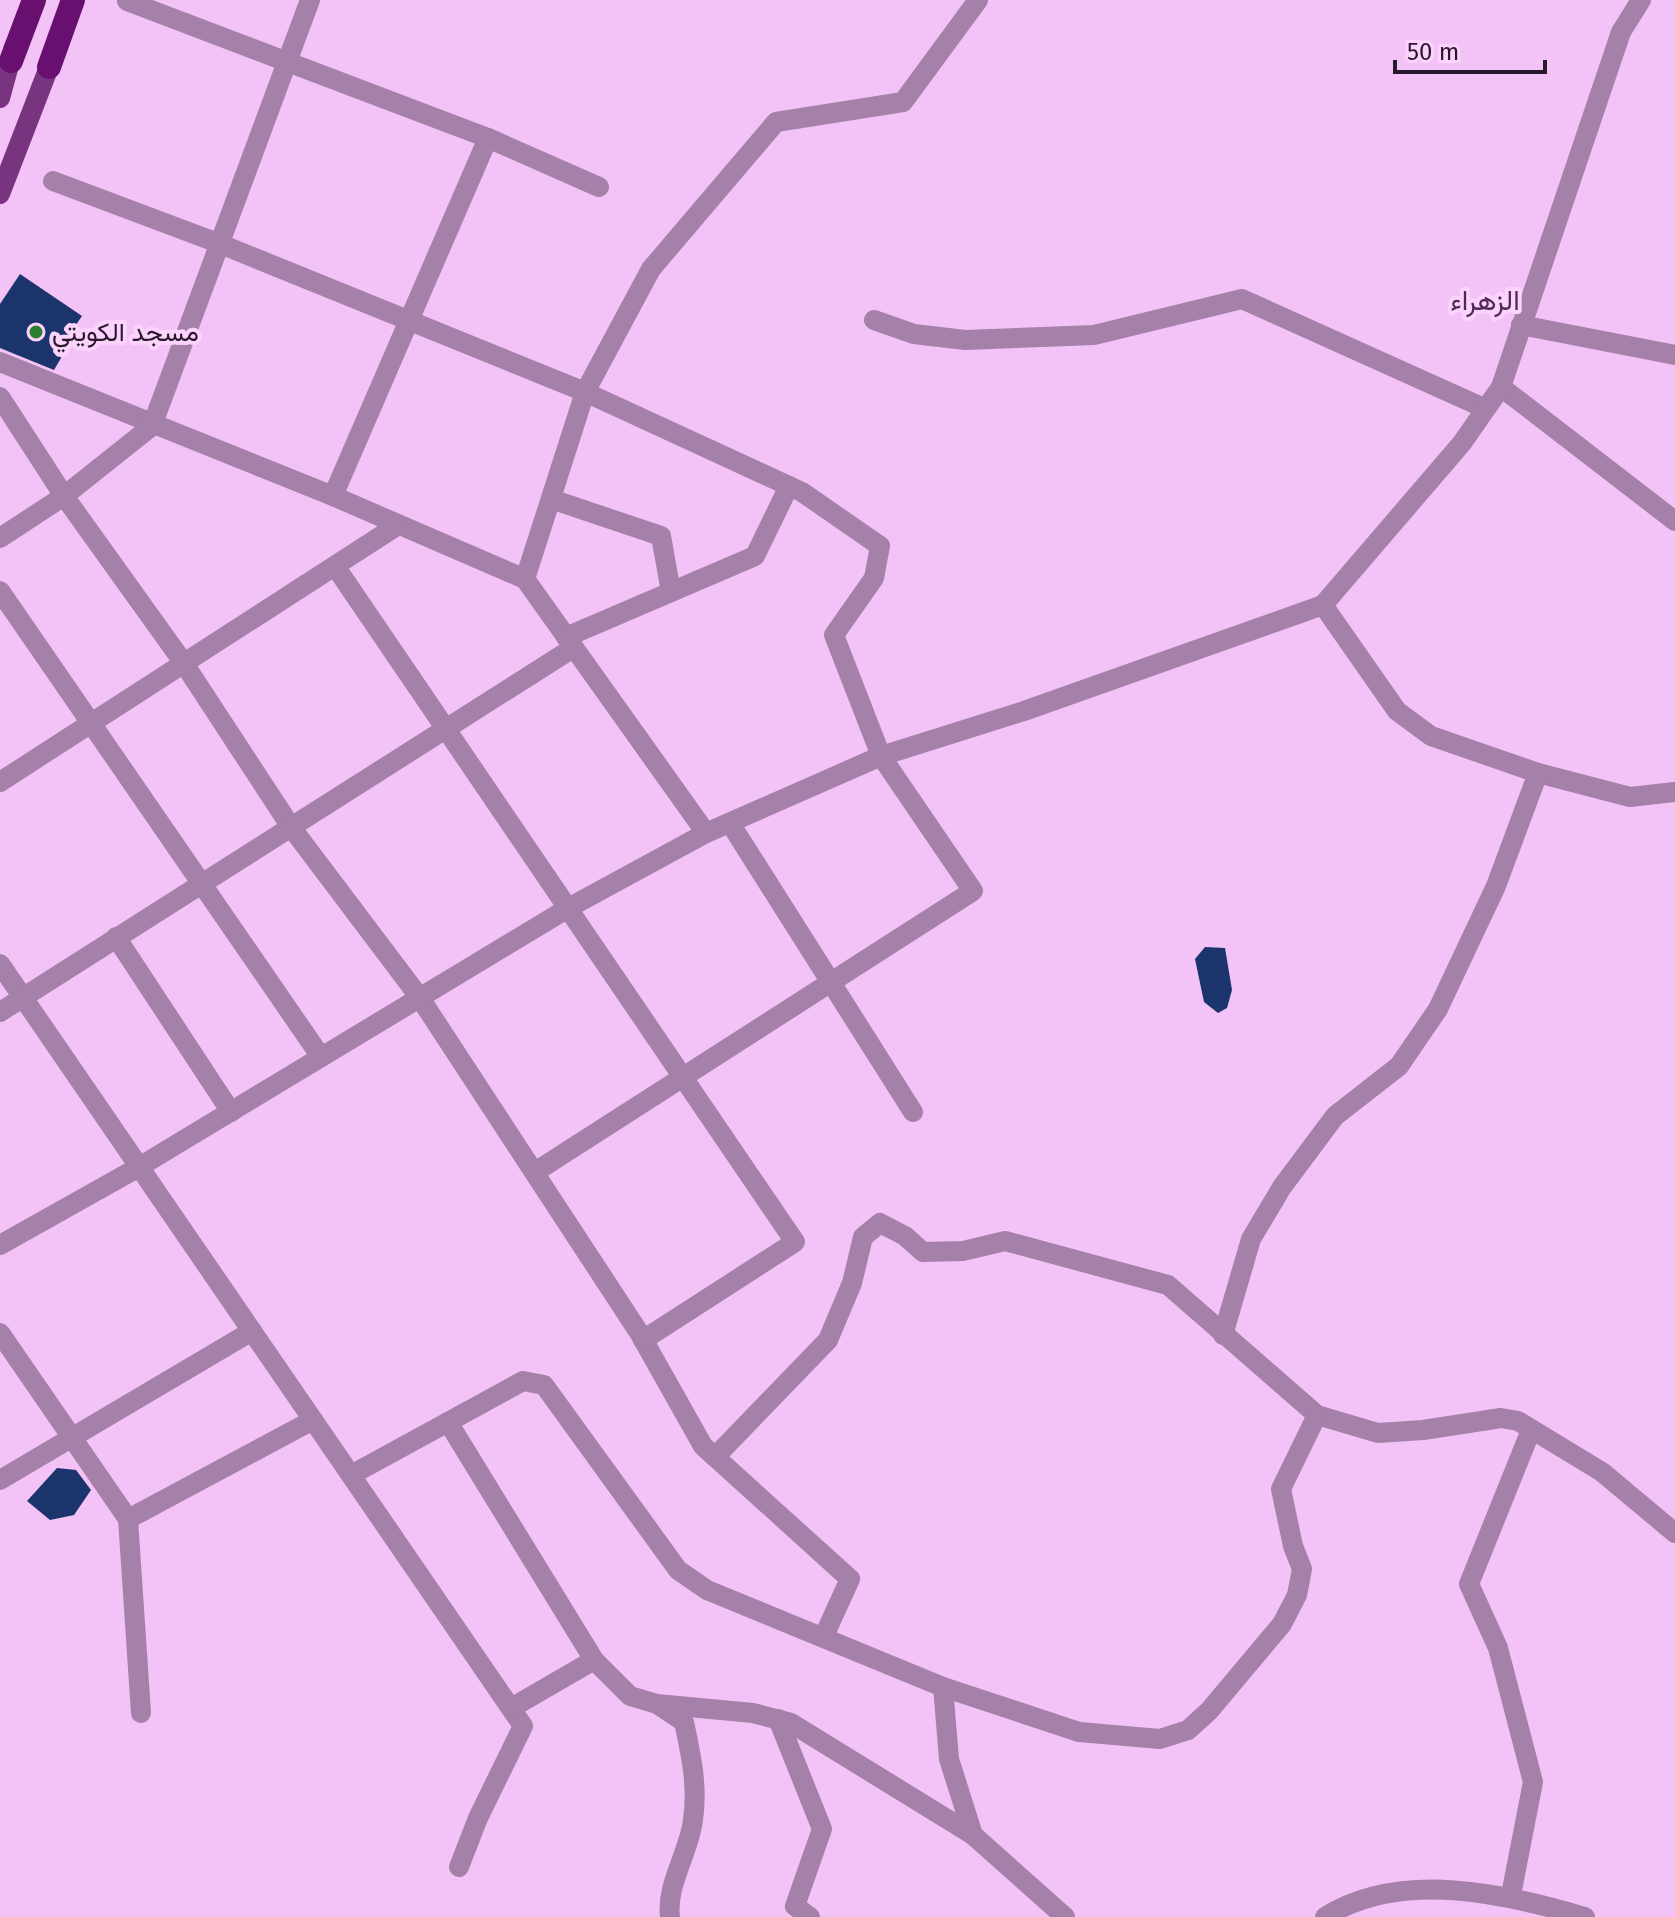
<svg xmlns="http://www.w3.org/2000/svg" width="1675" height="1917" viewBox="0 0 1675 1917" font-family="'Fira Sans',Vazirmatn,sans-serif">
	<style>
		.building { fill: #1c346c }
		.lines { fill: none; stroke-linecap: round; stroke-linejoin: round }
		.minor { stroke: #a580a8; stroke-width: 20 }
		.major { stroke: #79347f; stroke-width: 20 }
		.highway { stroke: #680f6f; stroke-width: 24 }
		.poi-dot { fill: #28802e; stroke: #fbd3fd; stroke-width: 3 }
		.labels { text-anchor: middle; stroke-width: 8; stroke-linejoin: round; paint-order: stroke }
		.poi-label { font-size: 26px; fill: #2a182c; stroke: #fbd3fd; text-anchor: start }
		.neighbourhood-label { font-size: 28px; fill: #512955; stroke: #fbd3fd }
	</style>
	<rect width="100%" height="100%" fill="#f3c2f6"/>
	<g class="building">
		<path d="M 20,274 L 82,316 L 58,351 L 61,358 L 54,370 L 0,348 L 0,304 Z"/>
		<path d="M 1205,947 L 1225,948 L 1232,990 L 1227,1008 L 1218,1013 L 1204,1002 L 1195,959 Z"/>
		<path d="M 57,1468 L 76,1470 L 91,1490 L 74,1515 L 50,1520 L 27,1501 Z"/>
	</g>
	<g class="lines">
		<g class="minor">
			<path d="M 127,1 L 488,138 L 599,187"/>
			<path d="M 53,181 L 218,243 L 585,392 L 802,492 L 880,546 L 874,578 L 834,635 L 881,756 L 973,891 L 535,1172"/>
			<path d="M 874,320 L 914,334 L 965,340 L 1094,335 L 1242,299 L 1484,408"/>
			<path d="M 1521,325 L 1675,355"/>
			<path d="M 0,362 L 333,496 L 525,579 L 706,833"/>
			<path d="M 1501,387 L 1675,521"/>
			<path d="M 0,397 L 64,496 L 183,662 L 291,827 L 420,998 L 640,1334 L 703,1446 L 850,1579 L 824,1636"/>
			<path d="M 333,496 L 488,138"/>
			<path d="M 551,499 L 661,536 L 671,592"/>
			<path d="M 0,538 L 64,496 L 152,426 L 310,0"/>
			<path d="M 335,566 L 795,1242 L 643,1340"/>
			<path d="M 525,579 L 585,392 L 651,269 L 776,122 L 903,102 L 978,0"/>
			<path d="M 0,591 L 321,1057"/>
			<path d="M 1323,605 L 1397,711 L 1431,736 L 1538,773 L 1630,797 L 1675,792"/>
			<path d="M 566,637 L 755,556 L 789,486"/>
			<path d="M 0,782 L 398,525"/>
			<path d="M 730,823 L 913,1112"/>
			<path d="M 116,937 L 231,1112"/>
			<path d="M 0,964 L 523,1726 L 478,1818 L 459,1867"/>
			<path d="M 0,1012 L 573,648"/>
			<path d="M 0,1245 L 139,1167 L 570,907 L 706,833 L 881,756 L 1024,711 L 1323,605 L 1462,443 L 1501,387 L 1621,32 L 1641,0"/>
			<path d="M 0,1333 L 128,1519 L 141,1713"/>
			<path d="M 1223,1335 L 1251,1239 L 1282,1187 L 1335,1116 L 1399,1066 L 1438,1009 L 1496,886 L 1538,773"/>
			<path d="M 448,1422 L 594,1660 L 630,1696 L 657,1704 L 753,1713 L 791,1723 L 973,1835"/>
			<path d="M 715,1457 L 828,1340 L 852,1283 L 863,1237 L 880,1223 L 905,1236 L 923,1252 L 963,1251 L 1005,1241 L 1168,1285 L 1317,1415 L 1378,1433 L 1423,1430 L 1501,1418 L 1518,1421 L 1602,1472 L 1675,1533"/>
			<path d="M 351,1475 L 523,1381 L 544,1385 L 678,1570 L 707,1590 L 943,1687 L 1079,1732 L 1160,1739 L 1188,1730 L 1209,1711 L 1282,1624 L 1297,1595 L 1302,1569 L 1293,1546 L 1281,1489 L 1317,1415"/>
			<path d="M 0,1480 L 252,1331"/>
			<path d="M 128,1519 L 313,1420"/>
			<path d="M 943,1687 L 949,1759 L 973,1835 L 1065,1917"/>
			<path d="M 660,1706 L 684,1722 C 691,1755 698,1786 693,1820 C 689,1853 666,1884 670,1917"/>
			<path d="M 511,1708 L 594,1660"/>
			<path d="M 778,1719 L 822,1829 L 795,1906 L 810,1917"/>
			<path d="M 1511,1895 L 1533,1782 L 1498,1648 L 1469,1584 L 1531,1430"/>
			<path d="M 1325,1917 C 1402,1869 1505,1894 1585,1917"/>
		</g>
		<g class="major">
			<path d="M 0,98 L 14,47"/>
			<path d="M 0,194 L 49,67"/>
		</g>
		<g class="highway">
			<path d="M 11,61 L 34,0"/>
			<path d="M 49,67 L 73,0"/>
		</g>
	</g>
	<circle class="poi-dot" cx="36" cy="332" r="8"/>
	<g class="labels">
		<g class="poi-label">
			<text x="52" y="341">مسجد الكويتي</text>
		</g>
		<g class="neighbourhood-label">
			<text x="1485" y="310">الزهراء</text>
		</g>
	</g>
	<path d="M1395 60v12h150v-12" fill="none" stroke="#2a182c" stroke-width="4"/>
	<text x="1407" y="60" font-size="24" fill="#2a182c" stroke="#fbd3fd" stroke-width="6" paint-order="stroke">50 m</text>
</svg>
